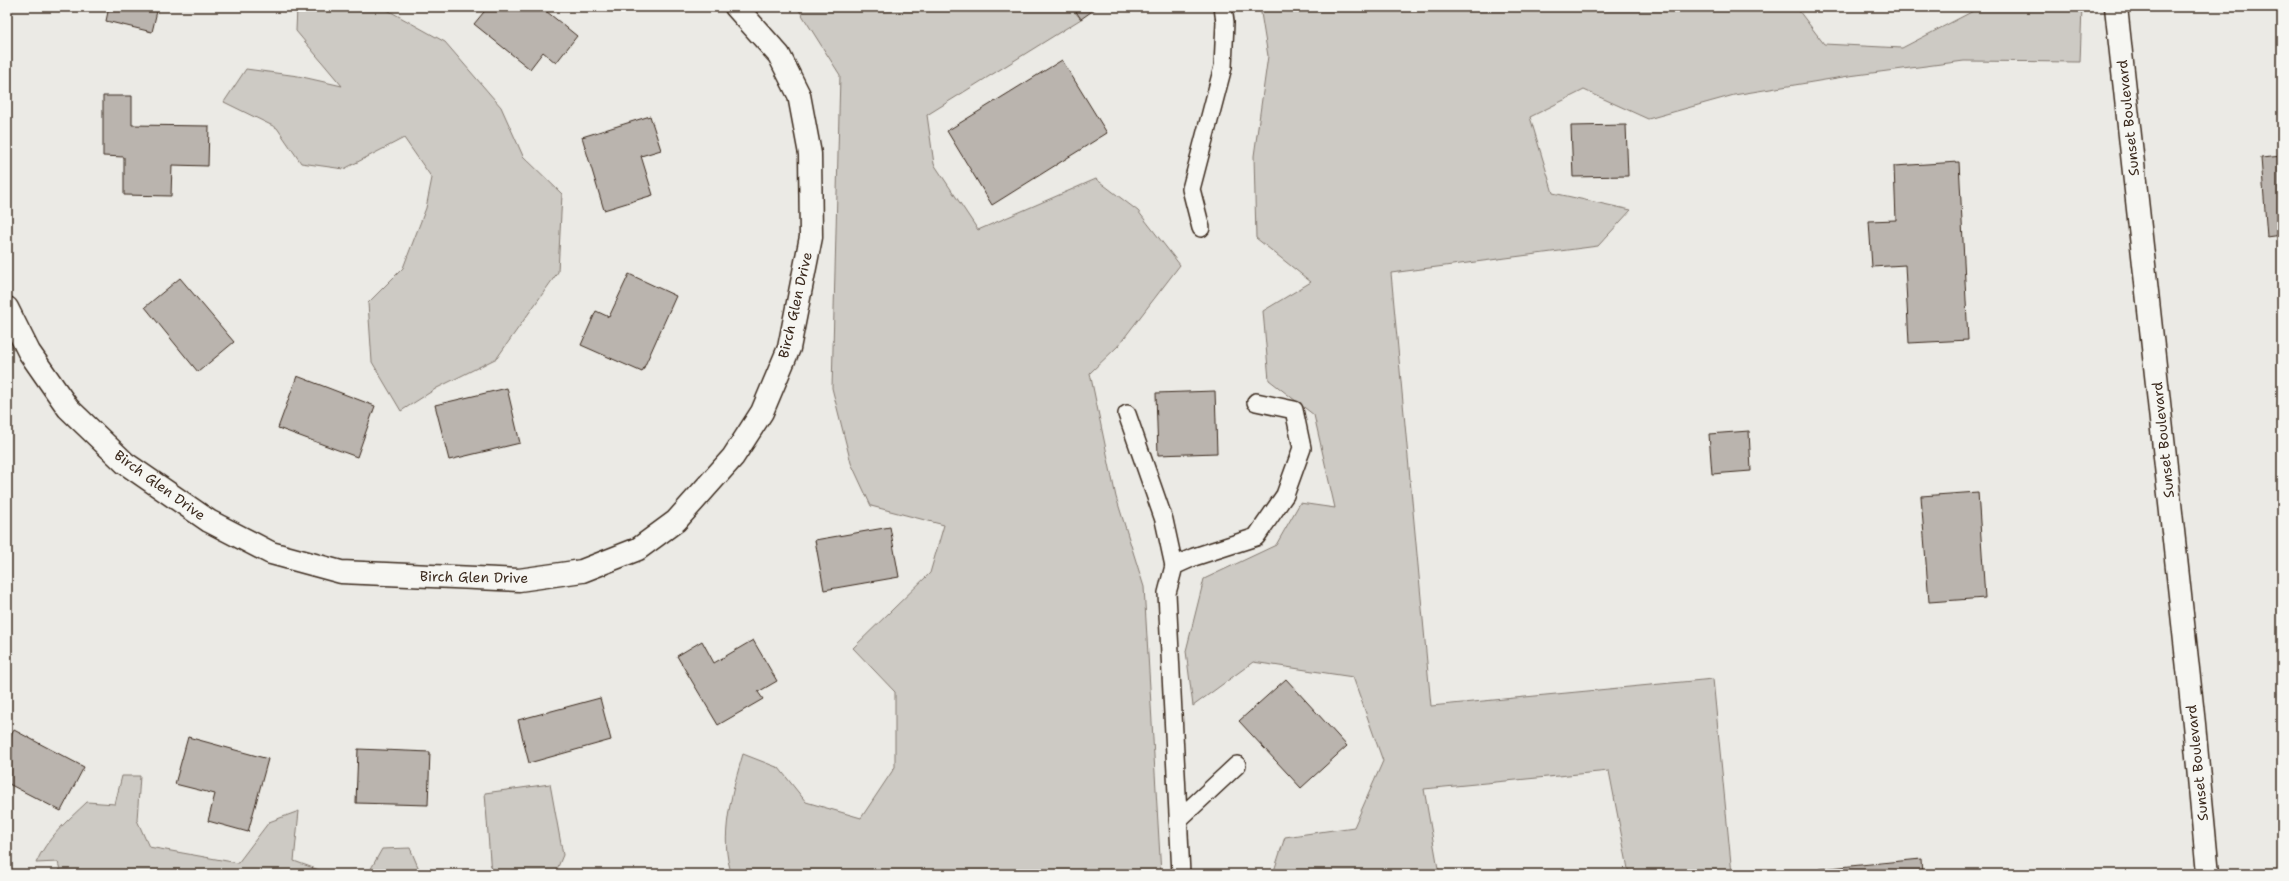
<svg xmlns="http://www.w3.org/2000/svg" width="2289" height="881" viewBox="0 0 2289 881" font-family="'Shantell Sans',sans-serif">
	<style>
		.green { fill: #cdcac4; stroke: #847a71 }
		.building { fill: #bab4ae; stroke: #3b2a1e }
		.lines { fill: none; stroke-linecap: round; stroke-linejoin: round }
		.service-casing { stroke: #3b2a1e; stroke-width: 20 }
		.minor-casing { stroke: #3b2a1e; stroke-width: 25 }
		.service { stroke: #f6f6f2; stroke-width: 17 }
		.minor { stroke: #f6f6f2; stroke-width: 22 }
		.labels { text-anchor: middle; stroke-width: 4; stroke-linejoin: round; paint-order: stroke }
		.street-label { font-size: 14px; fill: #3b2a1e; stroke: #f6f6f2 }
	</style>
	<rect width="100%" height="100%" fill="#ebeae5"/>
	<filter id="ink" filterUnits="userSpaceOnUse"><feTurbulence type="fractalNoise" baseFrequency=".025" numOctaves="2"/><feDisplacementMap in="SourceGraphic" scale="8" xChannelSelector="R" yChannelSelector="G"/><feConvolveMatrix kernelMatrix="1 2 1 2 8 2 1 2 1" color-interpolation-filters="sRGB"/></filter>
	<g filter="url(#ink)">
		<g class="green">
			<path d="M 297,7 L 382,7 L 445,42 L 501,107 L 523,156 L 562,194 L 558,272 L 497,358 L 437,388 L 401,411 L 372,362 L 368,303 L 403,268 L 426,208 L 432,178 L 404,138 L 344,169 L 301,163 L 277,128 L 224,102 L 246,69 L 298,76 L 342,86 L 296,31 Z"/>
			<path d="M 797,7 L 1070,7 L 1081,19 L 927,115 L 934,164 L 978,230 L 1096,179 L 1138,211 L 1180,265 L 1118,346 L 1090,373 L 1116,497 L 1144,587 L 1161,874 L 732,874 C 718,840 733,788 743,754 L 779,768 L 806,802 L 861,818 L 895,767 L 895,692 L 853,648 L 930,573 L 944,525 L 871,506 L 851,463 L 832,388 L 840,75 Z"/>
			<path d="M 1260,7 L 1796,7 L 1824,44 L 1902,48 L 1981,7 L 2082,7 L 2080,62 L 1964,61 L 1849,76 L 1734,95 L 1648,119 L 1584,90 L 1530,117 L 1553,193 L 1631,210 L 1598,246 L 1391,273 L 1431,706 L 1713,679 L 1732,874 L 1629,874 L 1609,771 L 1424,789 L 1439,874 L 1273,874 L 1285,837 L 1354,827 L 1383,761 L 1353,677 L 1253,662 L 1193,706 L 1186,651 L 1204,579 L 1276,545 L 1300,503 L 1335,508 L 1314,415 L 1269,380 L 1263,311 L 1311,282 L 1256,238 L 1254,156 L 1268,56 Z"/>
			<path d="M 122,776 L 140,776 L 137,820 L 149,847 L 238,863 L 269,822 L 299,811 L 294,861 L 330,874 L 61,874 L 58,862 L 36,863 C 47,838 67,821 87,802 L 115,804 Z"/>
			<path d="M 550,784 L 563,855 L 555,874 L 491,874 L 485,793 Z"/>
			<path d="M 410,848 L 421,874 L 368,874 L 382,849 Z"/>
		</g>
		<g class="building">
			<path d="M 109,7 L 158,7 L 152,32 L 106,21 Z"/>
			<path d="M 488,7 L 541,7 L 577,36 L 556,63 L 543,52 L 530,69 L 474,24 Z"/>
			<path d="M 1073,7 L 1098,7 L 1081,19 Z"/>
			<path d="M 1062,60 L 1107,133 L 992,205 L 947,131 Z"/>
			<path d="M 103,96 L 132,96 L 132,125 L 209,126 L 208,166 L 172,165 L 171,196 L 124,195 L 124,157 L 103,156 Z"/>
			<path d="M 650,116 L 661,150 L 641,156 L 653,195 L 604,210 L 582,137 Z"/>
			<path d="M 1626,125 L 1628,176 L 1573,177 L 1571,126 Z"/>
			<path d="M 2282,156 L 2282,235 L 2267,237 L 2261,158 Z"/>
			<path d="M 1959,162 L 1968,340 L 1909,343 L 1905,265 L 1872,267 L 1869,221 L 1896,220 L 1894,166 Z"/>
			<path d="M 629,274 L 676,296 L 642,372 L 581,345 L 596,311 L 609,317 Z"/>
			<path d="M 180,278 L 234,342 L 198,372 L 145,307 Z"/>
			<path d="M 297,376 L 375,406 L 357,457 L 278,428 Z"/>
			<path d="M 507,388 L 520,443 L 449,460 L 435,405 Z"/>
			<path d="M 1215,391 L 1217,453 L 1158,455 L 1156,393 Z"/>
			<path d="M 1749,431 L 1751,471 L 1712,474 L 1709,434 Z"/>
			<path d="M 1978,492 L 1985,598 L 1929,602 L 1921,496 Z"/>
			<path d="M 890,527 L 899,577 L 824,590 L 815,540 Z"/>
			<path d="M 753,640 L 777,681 L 758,692 L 763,699 L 718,725 L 677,656 L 702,641 L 714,663 Z"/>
			<path d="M 1286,679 L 1347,746 L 1301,788 L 1239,721 Z"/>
			<path d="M 600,698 L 611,740 L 529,763 L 518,720 Z"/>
			<path d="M 14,730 L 84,767 L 61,811 L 7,783 L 7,743 Z"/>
			<path d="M 188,737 L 268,759 L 248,832 L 208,821 L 215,794 L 175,784 Z"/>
			<path d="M 358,749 L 430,752 L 428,805 L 356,803 Z"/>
			<path d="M 1921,859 L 1922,874 L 1820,874 L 1820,869 Z"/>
		</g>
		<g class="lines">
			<defs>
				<g id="service">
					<path d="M 1201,228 L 1191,189 L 1223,67 L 1225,22 L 1223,7"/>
					<path d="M 1127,414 L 1164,520 L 1174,566"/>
					<path d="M 1178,820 L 1237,765"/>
					<path d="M 1181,874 L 1167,593 L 1174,566 L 1194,557 L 1256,537 L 1285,495 L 1302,448 L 1294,410 L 1256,402"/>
				</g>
				<g id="minor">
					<path d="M 2116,7 L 2194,724 L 2208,874"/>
					<path d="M 7,308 L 29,352 L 68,408 L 125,463 L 209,521 L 271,553 L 341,572 L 519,580 L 582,571 L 638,549 L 676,521 L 733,457 L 762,412 L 789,348 L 811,237 L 810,154 L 799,95 L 779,55 L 736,7"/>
				</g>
			</defs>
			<use href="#service" class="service-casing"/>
			<use href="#minor" class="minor-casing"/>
			<use href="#service" class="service"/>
			<use href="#minor" class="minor"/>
		</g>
	</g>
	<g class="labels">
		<g class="street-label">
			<text transform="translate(2128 118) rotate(-96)" y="5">Sunset Boulevard</text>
			<text transform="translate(795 305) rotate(-77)" y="5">Birch Glen Drive</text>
			<text transform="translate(2163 440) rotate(-96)" y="5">Sunset Boulevard</text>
			<text transform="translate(160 485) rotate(36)" y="5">Birch Glen Drive</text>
			<text transform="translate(474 577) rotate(1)" y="5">Birch Glen Drive</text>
			<text transform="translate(2197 763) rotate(-96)" y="5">Sunset Boulevard</text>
		</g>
	</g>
	<rect width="2289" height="881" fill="none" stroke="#f6f6f2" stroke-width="24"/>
	<rect x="12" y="12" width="2265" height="857" fill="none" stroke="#3b2a1e" stroke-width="1.5" filter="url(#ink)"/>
</svg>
